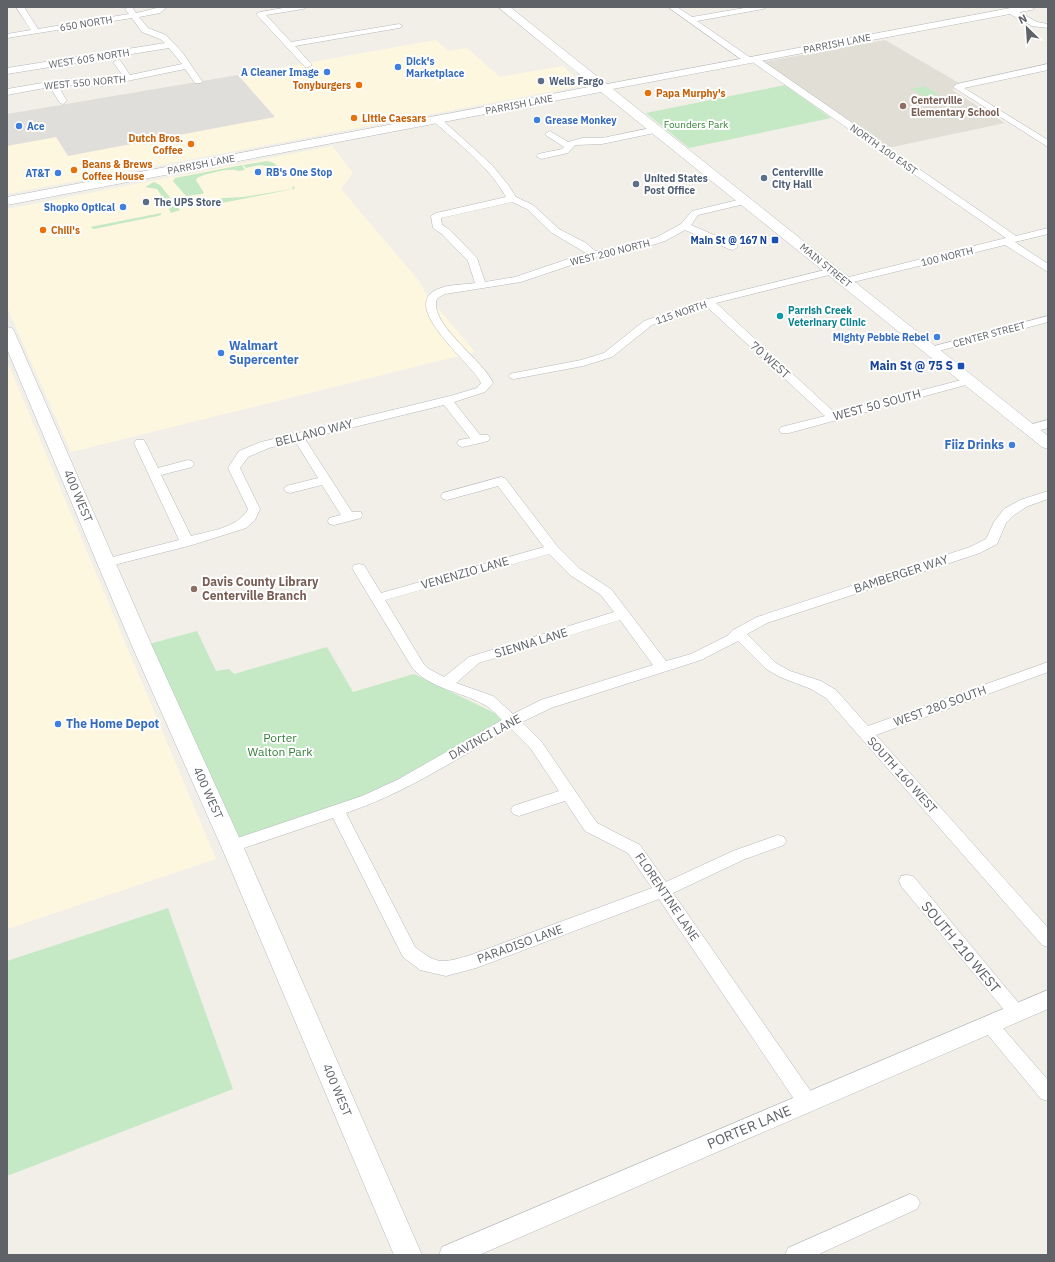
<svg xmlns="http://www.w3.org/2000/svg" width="1055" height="1262" viewBox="0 0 1055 1262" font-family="'IBM Plex Sans',sans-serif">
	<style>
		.commercial { fill: #fef7e0 }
		.industrial { fill: #e0deda }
		.education { fill: #e1ded6 }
		.green { fill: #c5e8c5 }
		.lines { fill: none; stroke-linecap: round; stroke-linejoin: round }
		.minor-casing { stroke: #b5b8bc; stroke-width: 1 }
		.tertiary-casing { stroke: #b5b8bc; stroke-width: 1 }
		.secondary-casing { stroke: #b6babf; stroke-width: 1 }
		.minor { fill: #fff; fill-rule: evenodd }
		.tertiary { fill: #fff; fill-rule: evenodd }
		.secondary { fill: #fff; fill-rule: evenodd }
		.shop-dot { fill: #3f7fe0; stroke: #fff; stroke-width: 1.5 }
		.service-dot { fill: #5c6f8a; stroke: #fff; stroke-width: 1.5 }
		.food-dot { fill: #e8710a; stroke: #fff; stroke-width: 1.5 }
		.education-dot { fill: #8d6e63; stroke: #fff; stroke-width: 1.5 }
		.transit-dot { fill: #1a4fb4; stroke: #fff; stroke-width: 1.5 }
		.culture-dot { fill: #0f9aa8; stroke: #fff; stroke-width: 1.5 }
		.labels { text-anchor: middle; stroke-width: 4; stroke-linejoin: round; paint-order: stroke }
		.far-street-label { font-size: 10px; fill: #5f6368; stroke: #fff }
		.far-shop-label { font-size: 10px; font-weight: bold; fill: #366cbe; stroke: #fff; text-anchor: start }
		.far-service-label { font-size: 10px; font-weight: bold; fill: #4e5e75; stroke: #fff; text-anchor: start }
		.far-food-label { font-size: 10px; font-weight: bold; fill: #c56008; stroke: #fff; text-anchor: start }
		.far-education-label { font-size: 10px; font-weight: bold; fill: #785e54; stroke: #fff; text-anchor: start }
		.far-park-label { font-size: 10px; fill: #348238; stroke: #fff }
		.far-transit-label { font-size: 10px; font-weight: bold; fill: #164399; stroke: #fff; text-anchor: end }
		.far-culture-label { font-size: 10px; font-weight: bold; fill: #0d838f; stroke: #fff; text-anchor: start }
		.shop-label { font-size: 12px; font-weight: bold; fill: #366cbe; stroke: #fff; text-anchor: start }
		.street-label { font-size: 12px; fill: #5f6368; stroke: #fff }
		.transit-label { font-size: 12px; font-weight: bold; fill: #164399; stroke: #fff; text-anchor: end }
		.education-label { font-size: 12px; font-weight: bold; fill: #785e54; stroke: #fff; text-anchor: start }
		.park-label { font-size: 12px; fill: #348238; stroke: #fff }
		.near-street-label { font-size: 14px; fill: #5f6368; stroke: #fff }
	</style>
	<rect width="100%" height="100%" fill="#f1efe8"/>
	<g class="commercial">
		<path d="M 436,40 L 448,51 L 467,48 L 500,77 L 563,66 L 580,83 L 578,85 L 570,88 L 7,194 L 7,146 L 56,137 L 275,117 L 238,75 Z"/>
		<path d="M 332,146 L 353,173 L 341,189 L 419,281 L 426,294 L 475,352 L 71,452 L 7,307 L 7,209 Z"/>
		<path d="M 7,361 L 216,859 L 7,929 Z"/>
	</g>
	<path class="industrial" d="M 238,75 L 275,117 L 68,156 L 56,137 L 7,146 L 7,114 Z"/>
	<path class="education" d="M 885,40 L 959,83 L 952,90 L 1005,123 L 888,148 L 763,62 Z"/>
	<g class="green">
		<path d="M 785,85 L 831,118 L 689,148 L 646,113 Z"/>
		<path d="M 924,86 L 939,94 L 925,97 L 911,89 Z"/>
		<path d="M 267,161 L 274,163 L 280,169 L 272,171 C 265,162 256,166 246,168 L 243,165 Z"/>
		<path d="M 242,165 L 245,170 L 238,171 C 231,167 205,174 197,178 L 196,180 L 204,193 L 202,194 L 186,196 L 173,181 L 175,178 Z"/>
		<path d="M 154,182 L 160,185 L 180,210 L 171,213 L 169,209 L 170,208 L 157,189 L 145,187 Z"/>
		<path d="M 293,186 L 295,188 L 293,189 L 202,207 L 195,207 L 192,204 L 196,201 L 205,199 L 243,197 L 292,189 Z"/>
		<path d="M 161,213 L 161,215 L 158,216 L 94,229 L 90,227 Z"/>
		<path d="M 197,631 L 216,671 L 229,669 L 234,674 L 327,647 L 353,692 L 414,674 L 511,721 L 402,784 L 232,846 L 142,646 Z"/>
		<path d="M 168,908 L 233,1089 L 7,1176 L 7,961 Z"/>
	</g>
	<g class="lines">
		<defs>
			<g id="minor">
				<path d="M 16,7 L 24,7 L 38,29 L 129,14 L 125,9 L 128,7 L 132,7 L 136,13 C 147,11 156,7 167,7 L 160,13 L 139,17 L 148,28 L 166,35 L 182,52 L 202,81 L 201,83 L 195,83 L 185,69 L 103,86 L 66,85 L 58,86 L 67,101 L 63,104 L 60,103 L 50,87 L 7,95 L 7,89 L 66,79 L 103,80 L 123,76 L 113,62 L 117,60 L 120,60 L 130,75 L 182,64 L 169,48 L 7,74 L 7,68 L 165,43 L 160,39 L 142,32 L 132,18 L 7,38 L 7,34 L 31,30 Z"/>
				<path d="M 289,7 L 307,7 L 303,9 L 266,15 L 291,42 L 399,24 L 403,26 L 399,28 L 295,46 L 312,65 L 308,67 L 305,67 L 256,14 L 260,12 Z"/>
				<path d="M 668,7 L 677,7 L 692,17 L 750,7 L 767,7 L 763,9 L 697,21 L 751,58 L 757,57 L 1016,236 L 1048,228 L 1048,234 L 1015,242 L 1048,264 L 1048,272 L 1005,245 L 845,284 L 841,283 L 840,281 L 841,279 L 1006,238 L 751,61 L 745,62 Z"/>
				<path d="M 1008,9 L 1014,9 L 1037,22 L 1048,24 L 1048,28 L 1032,26 L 1008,13 Z"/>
				<path d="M 1048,64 L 1048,70 L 964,88 L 1048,140 L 1048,147 L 953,87 L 957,84 Z"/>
				<path d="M 436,116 L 439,117 L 492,165 L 509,186 L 516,197 L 533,205 L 559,229 L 586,243 L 595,251 L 629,246 L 657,237 L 681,224 L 692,211 L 746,198 L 751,201 L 749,203 L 698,215 L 691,225 L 737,245 L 738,247 L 733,250 L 729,249 L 685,230 L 665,241 L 634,251 L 595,257 L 521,282 L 445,294 C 441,296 437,297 436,302 C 433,327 484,361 493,383 L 485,392 L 454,402 L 480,435 L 488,435 L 490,438 L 488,441 L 463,447 L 459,446 L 457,443 L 459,440 L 470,438 L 444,405 L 305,439 L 352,512 L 361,512 L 362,515 L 361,518 L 334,525 L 329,524 L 328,521 L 329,518 L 341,515 L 322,485 L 290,493 L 286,492 L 284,489 L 286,486 L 318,478 L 295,441 L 269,448 L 248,457 L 240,468 L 260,509 L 255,520 L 246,528 L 192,545 L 106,567 L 101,566 L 99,563 L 101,560 L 179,540 L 134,443 L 136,440 L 144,440 L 158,468 L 188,460 L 192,461 L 194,464 L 192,467 L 161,475 L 191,536 C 210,531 238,528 248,509 L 228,468 L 239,451 L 261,442 L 450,396 L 477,388 L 481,383 C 474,365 397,306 438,289 C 449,284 464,285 475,283 L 468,261 L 442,234 L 433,228 L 431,216 L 436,213 L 506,197 C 489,166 459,144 433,121 L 432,119 ZM 512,202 L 527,209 L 552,233 L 586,253 L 515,277 L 485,282 L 477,258 L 450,230 L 442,225 L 441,218 Z"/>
				<path d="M 656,127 L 660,130 L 659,132 L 602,144 L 575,145 L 568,153 L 541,159 L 536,156 L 538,154 L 562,149 L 564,147 L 547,136 L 545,134 L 550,131 L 568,142 L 582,138 L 602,138 Z"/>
				<path d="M 833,268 L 838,271 L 837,273 L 716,303 L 835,413 L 969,378 L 973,379 L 975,381 L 973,383 L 789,433 L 781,433 L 779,430 L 781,427 L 825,416 L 706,306 L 652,325 L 612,357 L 583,366 L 514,379 L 510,378 L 508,376 L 510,374 L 514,373 L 581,360 L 604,353 L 644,321 L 704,300 Z"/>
				<path d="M 1048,316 L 1048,322 L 931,353 L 925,350 L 927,348 Z"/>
				<path d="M 1048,420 L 1048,428 L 1029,433 L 1025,432 L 1023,429 L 1025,426 Z"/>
				<path d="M 501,477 L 505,478 L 557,546 L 580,569 L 611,589 L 666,661 L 691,654 L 727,636 L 733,630 L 757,617 L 970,547 L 986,539 L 994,522 L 1004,509 L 1020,500 L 1048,491 L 1048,499 L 1028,506 L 1014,515 L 1006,523 L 997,544 L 980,553 L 767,623 L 747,634 L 776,663 L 790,671 L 821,681 L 836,690 L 868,726 L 1048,662 L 1048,672 L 876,735 L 1048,928 L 1048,947 L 1042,945 L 826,698 L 811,689 L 780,677 L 766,669 L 738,641 L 701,660 L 551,708 L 522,722 L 541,741 L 597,823 L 640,845 L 666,882 L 733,851 L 778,835 L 784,837 L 786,841 L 784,845 L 745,859 L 673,893 L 814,1096 L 816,1102 L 814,1108 L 807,1110 L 800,1108 L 659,899 L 476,968 L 446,976 L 420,970 L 403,957 L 333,818 L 232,852 L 226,850 L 224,846 L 226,842 L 362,796 L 397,780 L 502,720 C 496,714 490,707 483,704 C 459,691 432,689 413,669 L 352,568 L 354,565 L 359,564 L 364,565 L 381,593 L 544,547 L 498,486 L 447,500 L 443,499 L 441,496 L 443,493 ZM 549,554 L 570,575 L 601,595 L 614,612 L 469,657 L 444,677 L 429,669 L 423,663 L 385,600 ZM 620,620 L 653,665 L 541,700 L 513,714 L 493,696 L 456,683 L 479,663 ZM 510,728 L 531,749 L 559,791 L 513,806 L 511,810 L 513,814 L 519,816 L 565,801 L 585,831 L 628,853 L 652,888 L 468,956 C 441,963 438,965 415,947 L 346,813 C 405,793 457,759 510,728 Z"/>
				<path d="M 907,875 L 913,876 L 1022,1007 L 1025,1012 L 1022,1017 L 1016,1019 L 1010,1017 L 901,886 L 899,881 L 901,876 Z"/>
				<path d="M 989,1016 L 995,1019 L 1048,1080 L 1048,1101 L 1041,1099 L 983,1029 L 980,1024 L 983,1019 Z"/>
				<path d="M 910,1194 L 917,1197 L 920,1203 L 917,1209 L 817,1255 L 785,1255 L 788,1248 Z"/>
			</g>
			<g id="tertiary">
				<path d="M 1016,7 L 1036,7 L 1031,10 L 602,91 L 597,88 L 602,85 Z"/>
				<path d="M 1048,990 L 1048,1009 L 479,1255 L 439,1255 L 442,1247 Z"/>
			</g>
			<g id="secondary">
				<path d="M 498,7 L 510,7 L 1048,436 L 1048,449 L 1042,447 L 601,92 L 7,205 L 7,197 L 594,86 Z"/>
				<path d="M 7,327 L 12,328 L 14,331 L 152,646 L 243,846 L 422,1255 L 394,1255 L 221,846 L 132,646 L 7,349 Z"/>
			</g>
		</defs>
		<use href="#minor" class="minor-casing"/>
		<use href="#tertiary" class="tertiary-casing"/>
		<use href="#secondary" class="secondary-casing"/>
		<use href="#minor" class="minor"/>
		<use href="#tertiary" class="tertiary"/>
		<use href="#secondary" class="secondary"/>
	</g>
	<g class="shop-dot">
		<circle cx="398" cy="67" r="4"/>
		<circle cx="327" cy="72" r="4"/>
		<circle cx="537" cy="120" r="4"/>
		<circle cx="19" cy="126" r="4"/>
		<circle cx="258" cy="172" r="4"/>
		<circle cx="58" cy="173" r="4"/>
		<circle cx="123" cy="207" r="4"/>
		<circle cx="937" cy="337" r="4"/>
		<circle cx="221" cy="353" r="4"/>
		<circle cx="1012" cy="445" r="4"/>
		<circle cx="58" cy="724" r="4"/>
	</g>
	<g class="service-dot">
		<circle cx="541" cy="81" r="4"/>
		<circle cx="764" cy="178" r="4"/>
		<circle cx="636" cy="184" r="4"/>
		<circle cx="146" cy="202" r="4"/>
	</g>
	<g class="food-dot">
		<circle cx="359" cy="85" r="4"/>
		<circle cx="648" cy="93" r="4"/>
		<circle cx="354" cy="118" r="4"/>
		<circle cx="191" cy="144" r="4"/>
		<circle cx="74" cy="170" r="4"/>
		<circle cx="43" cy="230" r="4"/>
	</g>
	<g class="education-dot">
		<circle cx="903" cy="106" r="4"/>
		<circle cx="194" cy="589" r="4"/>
	</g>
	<g class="transit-dot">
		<rect x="771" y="236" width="8" height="8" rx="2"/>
		<rect x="957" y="362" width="8" height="8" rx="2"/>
	</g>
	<circle class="culture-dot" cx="780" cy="316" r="4"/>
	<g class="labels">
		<g class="far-street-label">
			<text transform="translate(86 23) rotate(-9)" y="4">650 NORTH</text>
			<text transform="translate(837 43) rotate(-11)" y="4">PARRISH LANE</text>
			<text transform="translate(89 58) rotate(-9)" y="4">WEST 605 NORTH</text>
			<text transform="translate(85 82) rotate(-5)" y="4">WEST 550 NORTH</text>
			<text transform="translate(519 104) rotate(-11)" y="4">PARRISH LANE</text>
			<text transform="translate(884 149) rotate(35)" y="4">NORTH 100 EAST</text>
			<text transform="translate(201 164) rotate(-11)" y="4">PARRISH LANE</text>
			<text transform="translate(610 252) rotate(-14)" y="4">WEST 200 NORTH</text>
			<text transform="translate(947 256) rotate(-14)" y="4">100 NORTH</text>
			<text transform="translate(826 265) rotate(39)" y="4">MAIN STREET</text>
			<text transform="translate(681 312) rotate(-19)" y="4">115 NORTH</text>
			<text transform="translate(989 334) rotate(-15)" y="4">CENTER STREET</text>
		</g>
		<g class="far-shop-label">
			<text x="406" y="65">Dick's<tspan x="406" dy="12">Marketplace</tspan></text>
			<text x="319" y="76" text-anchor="end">A Cleaner Image</text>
			<text x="545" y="124">Grease Monkey</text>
			<text x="27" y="130">Ace</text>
			<text x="266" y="176">RB's One Stop</text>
			<text x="50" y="177" text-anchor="end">AT&amp;T</text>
			<text x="115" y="211" text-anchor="end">Shopko Optical</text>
			<text x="929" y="341" text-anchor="end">Mighty Pebble Rebel</text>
		</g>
		<g class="far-service-label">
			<text x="549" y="85">Wells Fargo</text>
			<text x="772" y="176">Centerville<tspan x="772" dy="12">City Hall</tspan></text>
			<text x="644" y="182">United States<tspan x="644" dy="12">Post Office</tspan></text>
			<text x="154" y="206">The UPS Store</text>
		</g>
		<g class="far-food-label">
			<text x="351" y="89" text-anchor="end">Tonyburgers</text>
			<text x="656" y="97">Papa Murphy's</text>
			<text x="362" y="122">Little Caesars</text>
			<text x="183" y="142" text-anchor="end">Dutch Bros.<tspan x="183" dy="12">Coffee</tspan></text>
			<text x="82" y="168">Beans &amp; Brews<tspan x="82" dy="12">Coffee House</tspan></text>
			<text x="51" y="234">Chili's</text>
		</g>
		<g class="far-education-label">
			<text x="911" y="104">Centerville<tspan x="911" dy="12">Elementary School</tspan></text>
		</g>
		<g class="far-park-label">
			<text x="696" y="128">Founders Park</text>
		</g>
		<g class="far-transit-label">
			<text x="767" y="244">Main St @ 167 N</text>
		</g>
		<g class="far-culture-label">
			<text x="788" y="314">Parrish Creek<tspan x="788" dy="12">Veterinary Clinic</tspan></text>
		</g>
		<g class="shop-label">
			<text x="229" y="350">Walmart<tspan x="229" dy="14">Supercenter</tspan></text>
			<text x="1004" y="449" text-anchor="end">Fiiz Drinks</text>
			<text x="66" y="728">The Home Depot</text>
		</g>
		<g class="street-label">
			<text transform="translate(770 360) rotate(42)" y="4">70 WEST</text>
			<text transform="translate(877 405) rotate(-15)" y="4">WEST 50 SOUTH</text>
			<text transform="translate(314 433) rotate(-14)" y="4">BELLANO WAY</text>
			<text transform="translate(78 496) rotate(67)" y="4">400 WEST</text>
			<text transform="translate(465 573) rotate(-16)" y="4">VENENZIO LANE</text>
			<text transform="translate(901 574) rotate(-18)" y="4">BAMBERGER WAY</text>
			<text transform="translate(531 643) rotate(-17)" y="4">SIENNA LANE</text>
			<text transform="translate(940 706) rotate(-20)" y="4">WEST 280 SOUTH</text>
			<text transform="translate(485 737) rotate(-29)" y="4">DAVINCI LANE</text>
			<text transform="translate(902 775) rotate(48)" y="4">SOUTH 160 WEST</text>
			<text transform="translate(208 793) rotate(66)" y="4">400 WEST</text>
			<text transform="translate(667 897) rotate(56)" y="4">FLORENTINE LANE</text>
			<text transform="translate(520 944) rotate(-20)" y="4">PARADISO LANE</text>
			<text transform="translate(337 1090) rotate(67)" y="4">400 WEST</text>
		</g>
		<g class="transit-label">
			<text x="953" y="370">Main St @ 75 S</text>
		</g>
		<g class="education-label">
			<text x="202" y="586">Davis County Library<tspan x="202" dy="14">Centerville Branch</tspan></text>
		</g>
		<g class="park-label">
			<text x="280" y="742">Porter<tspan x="280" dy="14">Walton Park</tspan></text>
		</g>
		<g class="near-street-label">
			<text transform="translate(961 947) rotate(50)" y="5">SOUTH 210 WEST</text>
			<text transform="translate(749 1127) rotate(-23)" y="5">PORTER LANE</text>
		</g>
	</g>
	<rect width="1055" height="1262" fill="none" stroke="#5f6368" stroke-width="16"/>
	<g transform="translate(1027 28) rotate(335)" stroke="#ffffff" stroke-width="3" paint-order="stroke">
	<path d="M0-3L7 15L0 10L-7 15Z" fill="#5f6368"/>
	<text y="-6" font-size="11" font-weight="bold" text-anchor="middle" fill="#5f6368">N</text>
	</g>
</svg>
